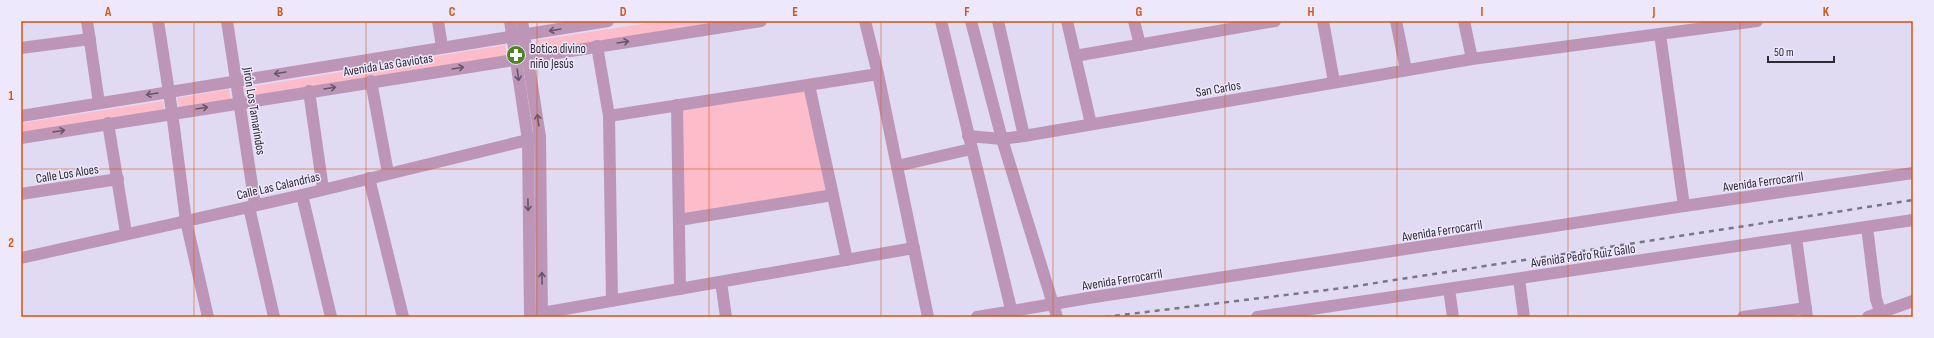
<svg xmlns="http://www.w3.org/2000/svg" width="1934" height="338" viewBox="0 0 1934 338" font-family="'Sofia Sans Condensed',sans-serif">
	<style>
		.green { fill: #fcbcc9 }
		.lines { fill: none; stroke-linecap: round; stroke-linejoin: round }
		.minor { stroke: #bd96b7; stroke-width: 12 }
		.rail { stroke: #7b7686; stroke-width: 2.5; stroke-dasharray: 5 5; stroke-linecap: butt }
		.oneway { stroke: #675668 }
		.grid { fill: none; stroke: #d55410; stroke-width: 1; stroke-opacity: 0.55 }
		.labels { text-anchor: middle; stroke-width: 3; stroke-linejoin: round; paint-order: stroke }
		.poi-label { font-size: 13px; fill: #2e2b34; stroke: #eee8fc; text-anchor: start }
		.street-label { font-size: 13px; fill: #2e2b34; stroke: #eee8fc }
		.neatline { fill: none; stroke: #d55410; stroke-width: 1.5 }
		.grid-label { font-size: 13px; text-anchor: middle; font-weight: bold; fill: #d55410 }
	</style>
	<rect width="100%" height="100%" fill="#e1daf3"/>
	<g class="green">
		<path d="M 662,21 L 716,21 L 716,24 L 540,52 L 537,40 Z"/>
		<path d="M 505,45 L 507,57 L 246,98 L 244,88 Z"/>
		<path d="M 803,88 L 807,91 L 829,189 L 825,192 L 686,215 L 683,213 L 681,112 L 684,109 Z"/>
		<path d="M 229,89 L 231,100 L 179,109 L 177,98 Z"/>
		<path d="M 163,101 L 165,111 L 21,134 L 21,123 Z"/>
	</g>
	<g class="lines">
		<g class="minor">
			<path d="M 87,21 L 99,103"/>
			<path d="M 158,21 L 172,112 L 186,221 L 208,317"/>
			<path d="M 227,21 L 255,205"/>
			<path d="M 438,21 L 442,47"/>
			<path d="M 510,21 L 528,140 L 530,317"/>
			<path d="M 522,21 L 540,137 L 542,317"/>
			<path d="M 865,21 L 878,74 L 928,317"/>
			<path d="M 941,21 L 1013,317"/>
			<path d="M 971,21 L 1002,139 L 1057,317"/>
			<path d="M 998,21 L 1024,136"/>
			<path d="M 1067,21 L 1091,124"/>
			<path d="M 1134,21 L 1140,45"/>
			<path d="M 1323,21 L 1334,82"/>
			<path d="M 1396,21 L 1406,70"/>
			<path d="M 1464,21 L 1472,59"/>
			<path d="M 1660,34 L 1684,206"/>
			<path d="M 597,46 L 609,116 L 612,301"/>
			<path d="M 21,48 L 90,39"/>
			<path d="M 1075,56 L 1275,21"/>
			<path d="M 371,81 L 388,173"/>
			<path d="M 809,85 L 847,260"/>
			<path d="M 309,91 L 323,189"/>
			<path d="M 677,105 L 680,289"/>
			<path d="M 21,116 L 608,21"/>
			<path d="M 609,116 L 878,74"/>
			<path d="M 108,123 L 126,233"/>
			<path d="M 968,136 L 1002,139 L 1024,136 L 1472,59 L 1757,21"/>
			<path d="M 21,138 L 761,21"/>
			<path d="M 897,166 L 971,149"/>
			<path d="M 369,178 L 403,317"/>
			<path d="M 21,194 L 118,179"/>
			<path d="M 302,195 L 331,317"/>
			<path d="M 249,207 L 274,317"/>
			<path d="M 679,220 L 833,195"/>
			<path d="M 1867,227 L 1876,299 L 1882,317"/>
			<path d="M 1796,238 L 1807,317"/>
			<path d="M 21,258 L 302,195 L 540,137"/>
			<path d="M 1519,279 L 1524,317"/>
			<path d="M 721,282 L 726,317"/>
			<path d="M 1449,289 L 1453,317"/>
			<path d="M 542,313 L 914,248"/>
			<path d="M 977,317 L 1088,298 L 1684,206 L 1913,173"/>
			<path d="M 1257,317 L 1913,220"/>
			<path d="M 1743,317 L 1806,308"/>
			<path d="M 1868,317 L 1913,301"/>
		</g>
		<path class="rail" d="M 1105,317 L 1343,288 L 1913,200"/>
	</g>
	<defs><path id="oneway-shaft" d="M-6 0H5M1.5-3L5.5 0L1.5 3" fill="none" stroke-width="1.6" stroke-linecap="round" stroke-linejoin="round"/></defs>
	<g class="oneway">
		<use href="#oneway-shaft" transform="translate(555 30) rotate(170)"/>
		<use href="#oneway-shaft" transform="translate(623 42) rotate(-9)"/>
		<use href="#oneway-shaft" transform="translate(458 68) rotate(-9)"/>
		<use href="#oneway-shaft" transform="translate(280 73) rotate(171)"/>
		<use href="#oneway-shaft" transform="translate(518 75) rotate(82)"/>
		<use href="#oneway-shaft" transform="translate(330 88) rotate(-9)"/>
		<use href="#oneway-shaft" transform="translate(152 94) rotate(171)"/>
		<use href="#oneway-shaft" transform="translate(202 108) rotate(-9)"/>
		<use href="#oneway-shaft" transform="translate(538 120) rotate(-98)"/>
		<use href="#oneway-shaft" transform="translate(59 131) rotate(-9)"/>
		<use href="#oneway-shaft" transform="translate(528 205) rotate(89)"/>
		<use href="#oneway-shaft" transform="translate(542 278) rotate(-91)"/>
	</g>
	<path class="grid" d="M 194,21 L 194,317M 366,21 L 366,317M 537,21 L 537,317M 709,21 L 709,317M 881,21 L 881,317M 1053,21 L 1053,317M 1225,21 L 1225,317M 1397,21 L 1397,317M 1568,21 L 1568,317M 1740,21 L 1740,317M 21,169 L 1913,169"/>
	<defs>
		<symbol id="pharmacy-disc" viewBox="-11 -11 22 22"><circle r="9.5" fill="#4c8521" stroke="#eee8fc"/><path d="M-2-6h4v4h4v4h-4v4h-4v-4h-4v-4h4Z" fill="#fff"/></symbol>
	</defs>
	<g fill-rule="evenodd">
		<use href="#pharmacy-disc" x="505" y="44" width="22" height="22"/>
	</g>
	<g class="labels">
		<g class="poi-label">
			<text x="530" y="53">Botica divino<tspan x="530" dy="15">niño Jesús</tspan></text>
		</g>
		<g class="street-label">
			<text transform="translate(388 64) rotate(-9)" y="5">Avenida Las Gaviotas</text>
			<text transform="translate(1218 88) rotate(-10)" y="5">San Carlos</text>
			<text transform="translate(255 111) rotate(81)" y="5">Jirón Los Tamarindos</text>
			<text transform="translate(67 173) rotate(-9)" y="5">Calle Los Aloes</text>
			<text transform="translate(1763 181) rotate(-8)" y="5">Avenida Ferrocarril</text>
			<text transform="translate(278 185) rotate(-13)" y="5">Calle Las Calandrias</text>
			<text transform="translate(1442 230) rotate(-9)" y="5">Avenida Ferrocarril</text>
			<text transform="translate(1583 255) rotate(-8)" y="5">Avenida Pedro Ruiz Gallo</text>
			<text transform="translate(1122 279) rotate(-9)" y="5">Avenida Ferrocarril</text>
		</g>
	</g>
	<rect width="1934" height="338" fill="none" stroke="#eee8fc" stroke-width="44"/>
	<path d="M1768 56v6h66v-6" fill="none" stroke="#2e2b34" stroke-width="2"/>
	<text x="1774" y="56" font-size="12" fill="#2e2b34" stroke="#eee8fc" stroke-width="3" paint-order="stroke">50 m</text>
	<rect x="22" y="22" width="1890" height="294" class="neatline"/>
	<g class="grid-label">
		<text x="108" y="16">A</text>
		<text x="280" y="16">B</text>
		<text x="452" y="16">C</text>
		<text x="623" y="16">D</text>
		<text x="795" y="16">E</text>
		<text x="967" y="16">F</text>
		<text x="1139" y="16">G</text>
		<text x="1311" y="16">H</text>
		<text x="1482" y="16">I</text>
		<text x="1654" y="16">J</text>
		<text x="1826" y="16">K</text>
		<text x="11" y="100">1</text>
		<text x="11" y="247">2</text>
	</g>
</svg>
